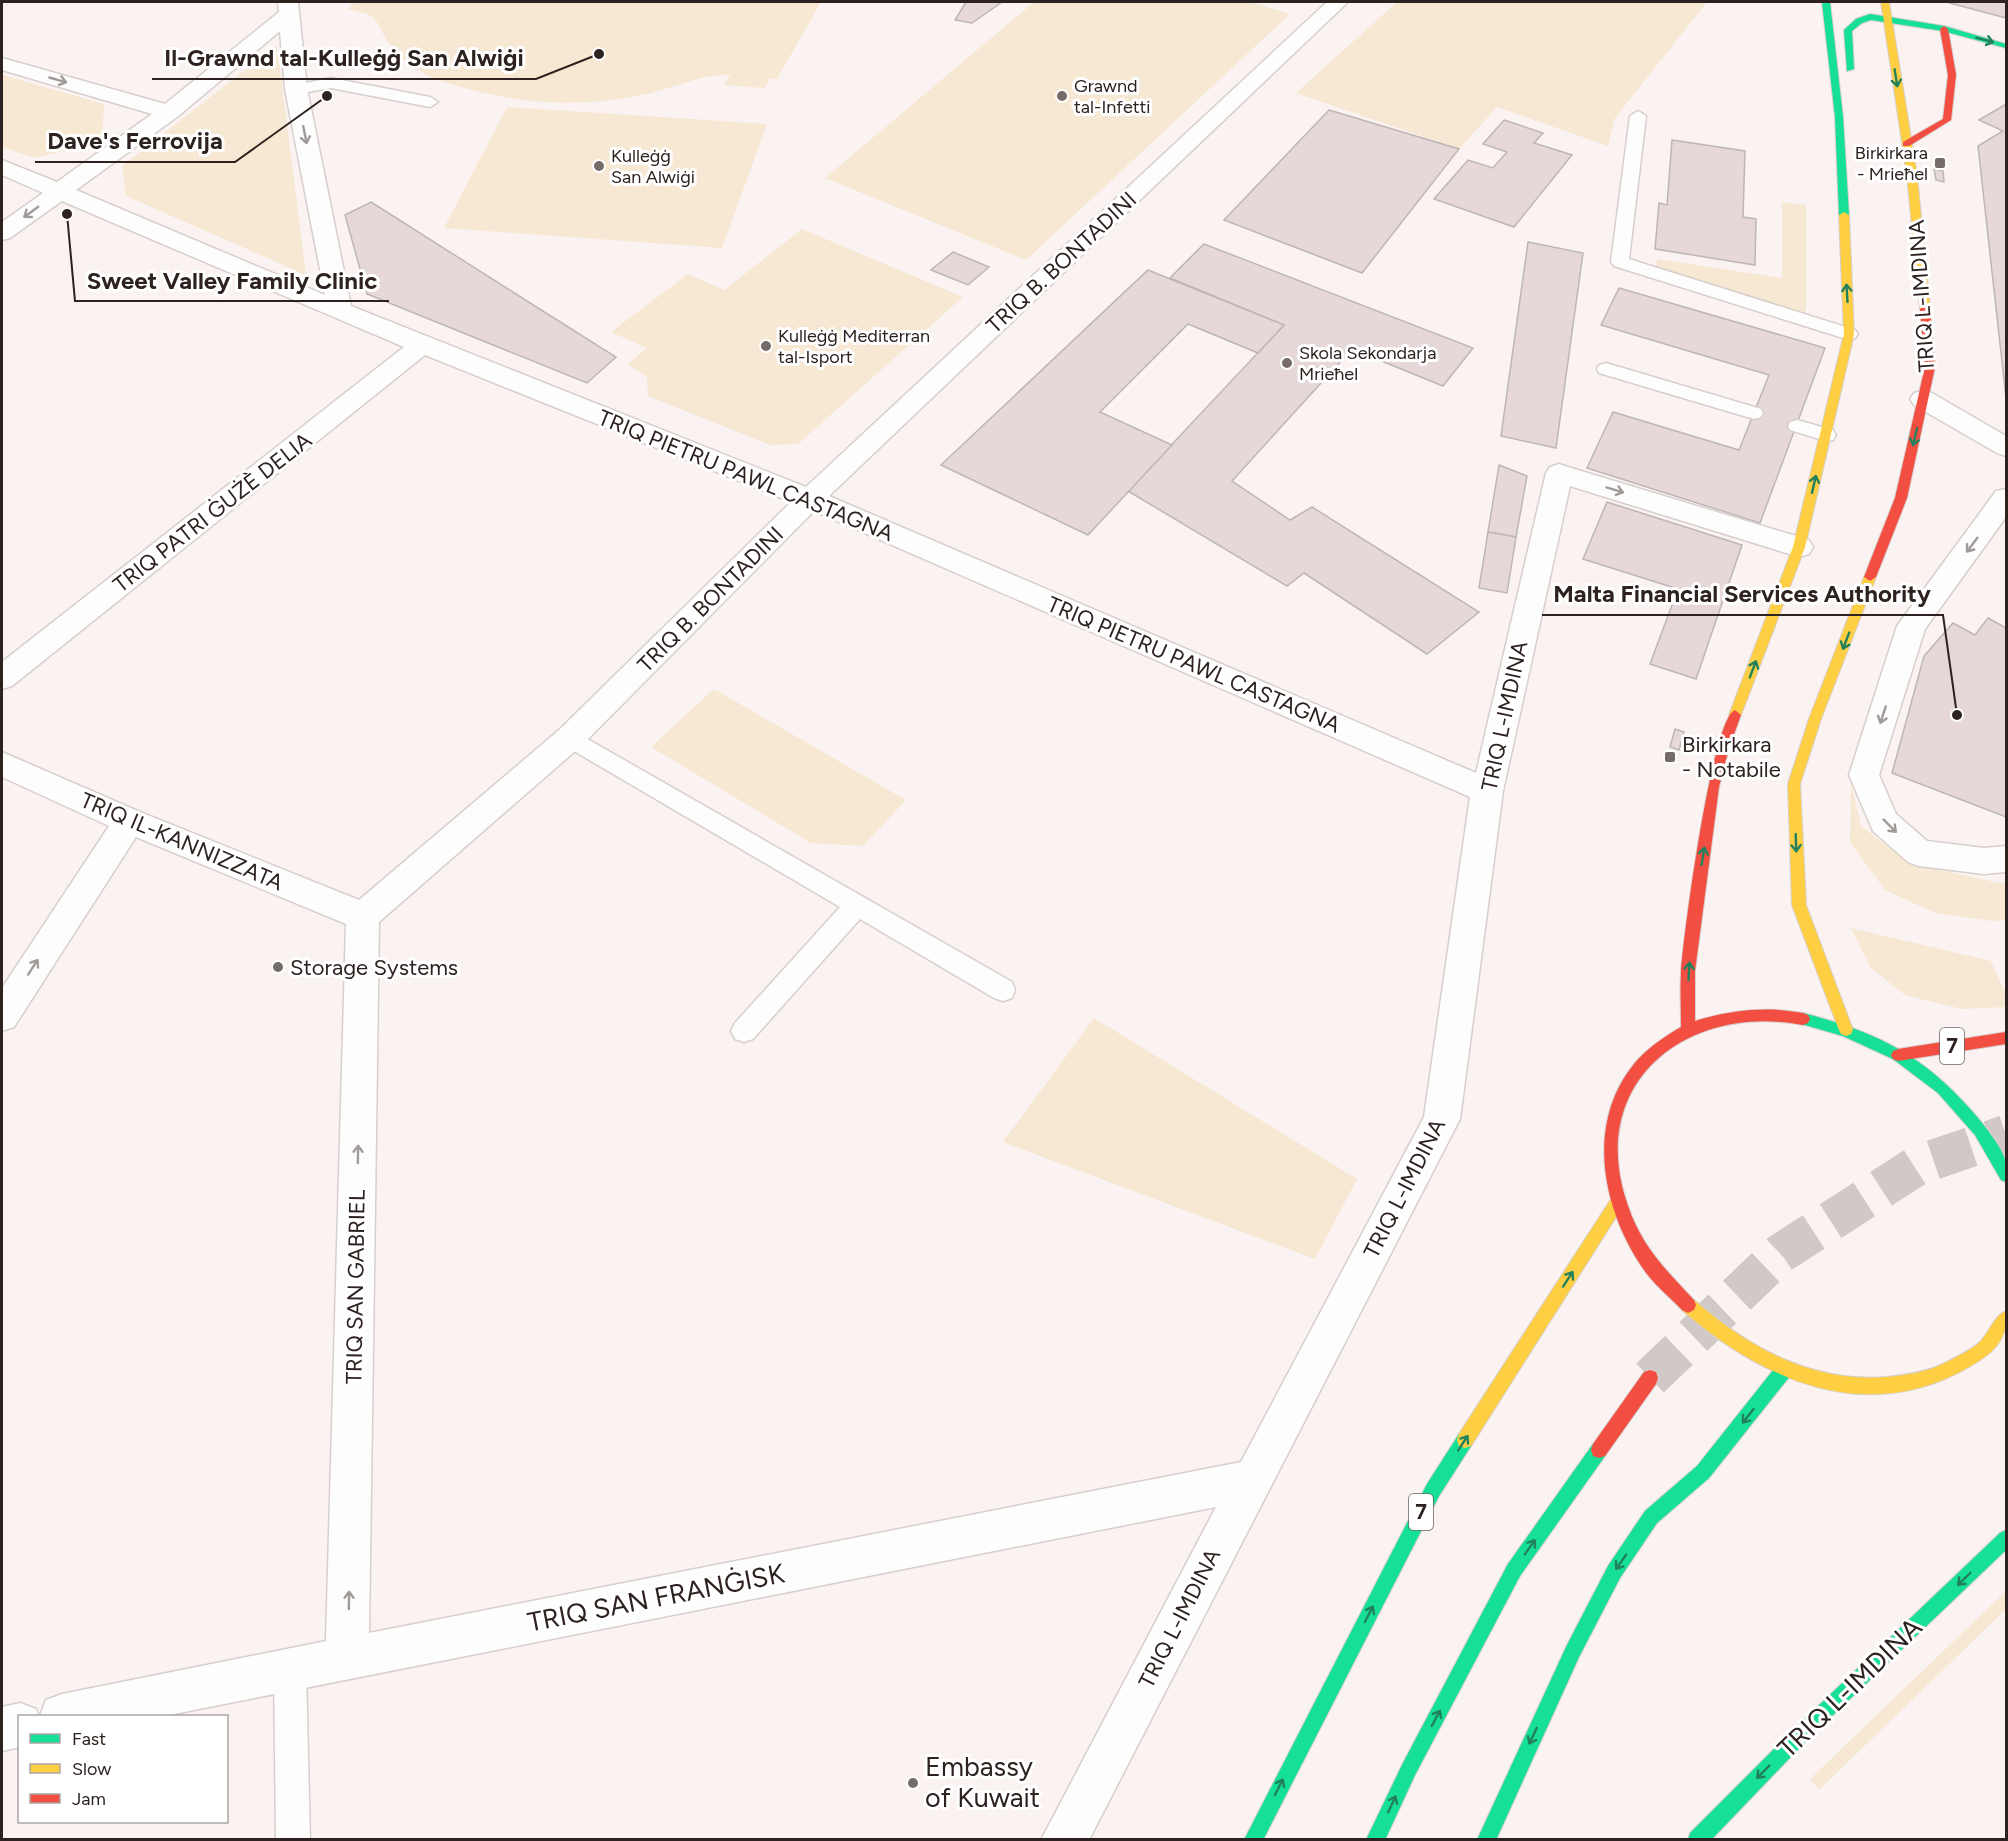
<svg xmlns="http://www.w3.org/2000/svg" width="2008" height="1841" viewBox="0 0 2008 1841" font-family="Figtree,sans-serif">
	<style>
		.green { fill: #f6e8d2 }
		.building { fill: #e6d8d9; stroke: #beb6b6; stroke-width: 1.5 }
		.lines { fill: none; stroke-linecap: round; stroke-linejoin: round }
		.highway-tunnel { stroke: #d1c9c8; stroke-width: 40; stroke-dasharray: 40 20; stroke-linecap: butt }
		.lane-casing { stroke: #d7cfcc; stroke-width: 3 }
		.street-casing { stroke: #d7cfcc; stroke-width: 3 }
		.fast-casing { stroke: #d7cfcc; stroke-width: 2 }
		.slow-casing { stroke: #d7cfcc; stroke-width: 2 }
		.jam-casing { stroke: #d7cfcc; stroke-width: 2 }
		.lane { fill: #fefdfd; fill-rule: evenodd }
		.street { fill: #fefdfd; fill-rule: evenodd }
		.fast { fill: #16e098; fill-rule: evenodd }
		.slow { fill: #ffcf43; fill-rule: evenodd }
		.jam { fill: #f24e42; fill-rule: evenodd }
		.oneway { stroke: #22815c }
		.oneway2 { stroke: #a09a99 }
		.poi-dot { fill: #756b69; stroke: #fff; stroke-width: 2 }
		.labels { text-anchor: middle; stroke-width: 6; stroke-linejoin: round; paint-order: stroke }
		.far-poi-label { font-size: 18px; fill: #2d221f; stroke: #fff; text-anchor: start }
		.shield { fill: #fff; stroke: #6c6462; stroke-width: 1.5 }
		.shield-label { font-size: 21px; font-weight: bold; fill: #2d221f }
		.street-label { font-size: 22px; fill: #2d221f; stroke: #fff }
		.poi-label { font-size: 22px; fill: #2d221f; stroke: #fff; text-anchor: start }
		.near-street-label { font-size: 27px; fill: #2d221f; stroke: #fff }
		.near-poi-label { font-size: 27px; fill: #2d221f; stroke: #fff; text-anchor: start }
		.leader { fill: none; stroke: #2d221f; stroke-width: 2 }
		.callout-dot { fill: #2d221f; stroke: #fff; stroke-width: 2 }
		.callout-label { font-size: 24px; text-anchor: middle; font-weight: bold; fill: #2d221f; stroke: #fff; stroke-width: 6; stroke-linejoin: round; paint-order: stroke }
	</style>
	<rect width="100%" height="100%" fill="#faf3f2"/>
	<g class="green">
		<path d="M 354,2 L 821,2 L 777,79 L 770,78 L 765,88 L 724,85 L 730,75 C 704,73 672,89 646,94 C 580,109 515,104 451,84 C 425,76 404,65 388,42 C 383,35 379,24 374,18 C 369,13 355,11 348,9 Z"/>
		<path d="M 1034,2 L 1250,2 L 1290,14 L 1026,260 L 825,178 Z"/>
		<path d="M 1397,2 L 1707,2 L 1615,118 L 1608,146 L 1497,107 L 1459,149 L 1296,93 Z"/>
		<path d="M 277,45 L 306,275 L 126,196 L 122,166 Z"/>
		<path d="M 2,75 L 104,104 L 102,142 L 34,158 L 2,147 Z"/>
		<path d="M 507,107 L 767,124 L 722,248 L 444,228 Z"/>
		<path d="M 1782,202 L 1806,205 L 1806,314 L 1656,268 L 1657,259 L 1782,278 Z"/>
		<path d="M 802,229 L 963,297 L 798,444 L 770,445 L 648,396 L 647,377 L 628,364 L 647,348 L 611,332 L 688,274 L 724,290 Z"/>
		<path d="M 714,689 L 906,800 L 863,846 L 811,843 L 651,747 Z"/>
		<path d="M 1851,783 L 1861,826 L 1911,864 L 2000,883 L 2006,882 L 2006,920 L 1992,921 L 1935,913 L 1885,890 L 1850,842 Z"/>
		<path d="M 1851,928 L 1991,961 L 2006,995 L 2006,1007 L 1962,1009 L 1905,995 L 1871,968 Z"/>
		<path d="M 1094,1018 L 1357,1179 L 1315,1259 L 1003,1142 Z"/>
		<path d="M 2006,1591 L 2006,1609 L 1819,1790 L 1810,1779 Z"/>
	</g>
	<g class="building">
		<path d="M 966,2 L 1002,2 L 972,23 L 955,20 Z"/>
		<path d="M 1946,2 L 2006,2 L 2006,18 Z"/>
		<path d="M 2006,104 L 2006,398 L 1978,146 L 2003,131 L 1979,120 Z"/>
		<path d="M 1329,110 L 1459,149 L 1362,273 L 1224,220 Z"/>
		<path d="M 1504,120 L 1543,133 L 1534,143 L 1572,155 L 1514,227 L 1434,199 L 1468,160 L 1493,168 L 1507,152 L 1483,144 Z"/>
		<path d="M 1672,140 L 1745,151 L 1743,217 L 1756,219 L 1755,265 L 1655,249 L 1659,203 L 1667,205 Z"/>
		<path d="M 1934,169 L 1943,171 L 1944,182 L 1936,180 Z"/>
		<path d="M 371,202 L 538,308 L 616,357 L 587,383 L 367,294 L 345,215 Z"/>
		<path d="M 1528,242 L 1583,253 L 1556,448 L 1501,436 Z"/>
		<path d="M 1204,244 L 1473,348 L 1443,386 L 1352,349 L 1232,481 L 1290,520 L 1312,507 L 1479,612 L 1427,654 L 1304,573 L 1287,586 L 1128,491 L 1284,325 L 1170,278 Z"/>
		<path d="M 953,252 L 989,267 L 968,285 L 931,270 Z"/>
		<path d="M 1148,270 L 1284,325 L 1258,353 L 1188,324 L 1100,412 L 1172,445 L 1088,535 L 941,465 Z"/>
		<path d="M 1619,288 L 1825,348 L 1760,523 L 1587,468 L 1613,412 L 1739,450 L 1769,375 L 1601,325 Z"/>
		<path d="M 1499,465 L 1527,476 L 1516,537 L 1488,532 Z"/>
		<path d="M 1607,502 L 1742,545 L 1696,679 L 1650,664 L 1678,589 L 1583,559 Z"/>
		<path d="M 1488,532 L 1516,537 L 1507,593 L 1479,588 Z"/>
		<path d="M 1988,618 L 2006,628 L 2006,817 L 1892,773 L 1924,656 L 1953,623 L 1975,635 Z"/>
		<path d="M 1675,729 L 1684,732 L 1679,750 L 1670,747 Z"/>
	</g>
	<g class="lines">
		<path class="highway-tunnel" d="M 1650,1378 L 1781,1253 L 1918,1165 L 2006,1135"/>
		<defs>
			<g id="lane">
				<path d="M 331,78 L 430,97 L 438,102 L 430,107 L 331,88 L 296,94 L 288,89 L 290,86 Z"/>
				<path d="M 1638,111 L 1646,116 L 1629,259 L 1855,330 L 1858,334 L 1855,338 L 1843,338 L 1614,266 L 1611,262 L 1630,116 Z"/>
				<path d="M 1606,363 L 1761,409 L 1763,413 L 1761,417 L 1754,419 L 1599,373 L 1597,369 L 1599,365 Z"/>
				<path d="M 1797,420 L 1833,430 L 1836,435 L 1833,440 L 1826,441 L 1790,430 L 1788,426 L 1790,422 Z"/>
				<path d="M 570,729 L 1012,982 L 1015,990 L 1012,998 L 1003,1001 L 994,998 L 860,919 L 753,1039 L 744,1042 L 735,1039 L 731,1031 L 735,1023 L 840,907 L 562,744 L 559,738 L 562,732 Z"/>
				<path d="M 290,1652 L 301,1657 L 306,1668 L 310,1840 L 276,1840 L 274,1668 L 279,1657 Z"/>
			</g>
			<g id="street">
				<path d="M 278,2 L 298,2 L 307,89 L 351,306 L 806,487 L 1327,2 L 1348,2 L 829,496 L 1476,773 L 1546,473 L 1550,467 L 1559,464 L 1568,467 L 1809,540 L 1813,547 L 1809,554 L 1799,557 L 1570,486 L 1503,791 L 1460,1119 L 1089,1840 L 1041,1840 L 1216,1507 L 164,1716 L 40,1716 L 46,1700 L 62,1694 L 326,1641 L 346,924 L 136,837 L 14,1027 L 2,1031 L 2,988 L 109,826 L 2,777 L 2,752 L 140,812 L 359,900 L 559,730 L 791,502 L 425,355 L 12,686 L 2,689 L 2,662 L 404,347 L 62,201 L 10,238 L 2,240 L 2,222 L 43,193 L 2,175 L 2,160 L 57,182 L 152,114 L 2,70 L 2,58 L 165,104 L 279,12 ZM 280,31 L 285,89 L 325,295 L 76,190 L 177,117 ZM 814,511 L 1470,797 L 1424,1117 L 1241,1462 L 369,1633 L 379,922 L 581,746 Z"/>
				<path d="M 1923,391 L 1932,393 L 2006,436 L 2006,456 L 1997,453 L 1914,405 L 1910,399 L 1914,393 Z"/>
				<path d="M 2006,489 L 2006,517 L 1925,629 L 1879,775 L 1896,814 L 1927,841 L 1984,848 L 2006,846 L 2006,872 L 1984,874 L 1919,866 L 1908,862 L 1873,831 L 1849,775 L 1897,626 L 1996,491 Z"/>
				<path d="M 20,1703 L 36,1709 L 39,1716 L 20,1716 L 20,1747 L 2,1751 L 2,1707 Z"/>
			</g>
			<g id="fast">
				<path d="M 1822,2 L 1830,2 L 1843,117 L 1849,215 L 1844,218 L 1839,215 L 1835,117 Z"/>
				<path d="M 1870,14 L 1944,26 L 2006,44 L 2006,48 L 1943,31 L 1871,20 L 1862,23 L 1852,31 L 1854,69 L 1847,71 L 1844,30 L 1856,19 Z"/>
				<path d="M 1803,1013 C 1874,1031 1922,1054 1971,1110 C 1981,1121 2004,1149 2006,1163 C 2008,1169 2006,1176 2006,1182 L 2001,1180 L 1975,1135 L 1938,1093 L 1893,1059 L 1843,1036 L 1798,1023 L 1796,1019 L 1798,1015 Z"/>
				<path d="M 1784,1362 L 1790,1364 L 1792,1370 L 1790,1376 L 1709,1478 L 1657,1523 L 1620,1578 L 1579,1657 L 1496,1840 L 1477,1840 L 1567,1645 L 1608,1566 L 1645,1511 L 1697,1466 L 1778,1364 Z"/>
				<path d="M 1465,1432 L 1471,1434 L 1473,1440 L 1471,1446 L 1439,1496 L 1263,1840 L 1244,1840 L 1427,1484 L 1459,1434 Z"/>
				<path d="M 1599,1442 L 1605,1444 L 1607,1450 L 1605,1456 L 1520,1576 L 1415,1775 L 1385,1840 L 1366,1840 L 1403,1763 L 1508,1564 L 1593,1444 Z"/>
				<path d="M 2006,1530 L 2006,1550 L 1807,1740 L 1711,1840 L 1688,1840 L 1690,1833 L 1795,1728 L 2000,1533 Z"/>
			</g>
			<g id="slow">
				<path d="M 1881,2 L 1889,2 L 1917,175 L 1930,309 L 1925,312 L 1920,309 L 1907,175 Z"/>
				<path d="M 1844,212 L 1849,215 L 1854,334 L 1805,547 L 1741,715 L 1735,720 L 1729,715 L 1793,547 L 1844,334 L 1839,215 Z"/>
				<path d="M 1870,573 L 1876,577 L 1821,719 L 1800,784 L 1806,905 L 1853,1030 L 1851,1034 L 1846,1036 L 1841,1034 L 1839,1030 L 1792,905 L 1788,784 L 1809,719 L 1864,577 Z"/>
				<path d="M 1618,1194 L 1623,1196 L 1626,1201 L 1623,1206 L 1471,1446 L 1465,1448 L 1459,1446 L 1457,1440 L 1459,1434 L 1613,1196 Z"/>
				<path d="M 1688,1297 L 1694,1300 C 1749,1348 1812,1383 1887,1377 C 1906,1375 1928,1372 1945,1363 C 1956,1357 1970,1351 1980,1342 C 1989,1333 1994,1316 2006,1311 C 2008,1341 1993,1353 1969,1367 C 1868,1426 1763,1381 1682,1310 L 1680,1305 L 1682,1300 Z"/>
			</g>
			<g id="jam">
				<path d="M 1944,26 L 1948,29 L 1956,75 L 1951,120 L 1909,146 L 1903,146 L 1903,142 L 1943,119 L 1948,75 L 1940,29 Z"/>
				<path d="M 1925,306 L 1930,309 L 1935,367 L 1907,498 L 1876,577 L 1870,581 L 1864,577 L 1895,498 L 1925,367 L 1920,309 Z"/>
				<path d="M 1735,710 L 1741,715 L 1729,748 L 1719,787 L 1695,971 L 1695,1021 C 1731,1010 1766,1006 1803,1013 L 1808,1015 L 1810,1019 L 1808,1023 L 1803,1025 C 1688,1003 1586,1081 1627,1203 C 1641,1246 1664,1268 1694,1300 L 1696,1305 L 1694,1310 L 1688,1313 L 1682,1310 C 1671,1298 1657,1287 1647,1274 C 1603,1214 1584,1126 1634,1064 C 1647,1048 1664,1037 1681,1027 C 1681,1009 1680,991 1681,972 C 1683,939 1712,718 1735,710 Z"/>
				<path d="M 2006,1032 L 2006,1044 L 1898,1061 L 1893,1059 L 1891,1055 L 1893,1051 L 1898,1049 Z"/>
				<path d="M 1650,1370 L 1656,1372 L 1658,1378 L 1656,1384 L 1605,1456 L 1599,1458 L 1593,1456 L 1591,1450 L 1593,1444 L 1644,1372 Z"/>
			</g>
		</defs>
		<use href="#lane" class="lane-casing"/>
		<use href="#street" class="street-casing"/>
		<use href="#fast" class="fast-casing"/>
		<use href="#slow" class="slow-casing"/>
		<use href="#jam" class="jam-casing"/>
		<use href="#lane" class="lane"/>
		<use href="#street" class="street"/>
		<use href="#fast" class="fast"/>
		<use href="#slow" class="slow"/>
		<use href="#jam" class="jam"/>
	</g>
	<defs><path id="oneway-shaft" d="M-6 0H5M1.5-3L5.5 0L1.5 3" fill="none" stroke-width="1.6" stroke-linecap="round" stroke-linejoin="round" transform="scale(1.5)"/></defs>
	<g class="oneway">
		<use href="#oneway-shaft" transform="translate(1985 40) rotate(15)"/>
		<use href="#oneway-shaft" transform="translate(1896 78) rotate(81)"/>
		<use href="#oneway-shaft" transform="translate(1847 293) rotate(-93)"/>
		<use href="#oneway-shaft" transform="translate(1915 437) rotate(103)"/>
		<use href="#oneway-shaft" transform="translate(1814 484) rotate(-77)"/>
		<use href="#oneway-shaft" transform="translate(1846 641) rotate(111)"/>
		<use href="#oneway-shaft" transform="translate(1753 669) rotate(-69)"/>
		<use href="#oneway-shaft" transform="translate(1796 843) rotate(88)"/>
		<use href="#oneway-shaft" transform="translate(1703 856) rotate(-81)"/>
		<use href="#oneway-shaft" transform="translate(1689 971) rotate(-87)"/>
		<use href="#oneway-shaft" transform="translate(1568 1279) rotate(-57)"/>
		<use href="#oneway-shaft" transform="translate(1748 1416) rotate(128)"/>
		<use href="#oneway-shaft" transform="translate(1463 1443) rotate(-57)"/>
		<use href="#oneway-shaft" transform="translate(1530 1547) rotate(-55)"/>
		<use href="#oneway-shaft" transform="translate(1621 1562) rotate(125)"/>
		<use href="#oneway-shaft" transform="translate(1964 1579) rotate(136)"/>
		<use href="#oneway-shaft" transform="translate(1369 1614) rotate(-63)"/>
		<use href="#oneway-shaft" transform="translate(1436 1718) rotate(-62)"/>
		<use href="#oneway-shaft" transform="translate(1533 1736) rotate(115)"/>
		<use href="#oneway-shaft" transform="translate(1763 1772) rotate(135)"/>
		<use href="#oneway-shaft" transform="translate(1279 1787) rotate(-63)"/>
		<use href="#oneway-shaft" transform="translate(1392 1804) rotate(-65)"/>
	</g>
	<g class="oneway2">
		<use href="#oneway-shaft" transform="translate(58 80) rotate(16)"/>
		<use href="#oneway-shaft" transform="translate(305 135) rotate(79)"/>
		<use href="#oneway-shaft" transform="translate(31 212) rotate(144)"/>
		<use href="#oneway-shaft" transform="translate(1615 490) rotate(17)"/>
		<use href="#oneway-shaft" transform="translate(1972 545) rotate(127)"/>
		<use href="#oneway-shaft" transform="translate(1883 715) rotate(108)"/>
		<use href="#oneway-shaft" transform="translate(1890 826) rotate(45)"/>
		<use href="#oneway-shaft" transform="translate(33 967) rotate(-57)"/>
		<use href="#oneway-shaft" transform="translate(358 1154) rotate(-89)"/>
		<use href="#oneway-shaft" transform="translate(349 1600) rotate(-89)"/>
	</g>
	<g class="poi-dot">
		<circle cx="1062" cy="96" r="6"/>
		<rect x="1934" y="157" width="12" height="12" rx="3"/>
		<circle cx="599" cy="166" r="6"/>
		<circle cx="766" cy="346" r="6"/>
		<circle cx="1287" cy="363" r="6"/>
		<rect x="1664" y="751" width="12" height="12" rx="3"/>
		<circle cx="278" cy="967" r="6"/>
		<circle cx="913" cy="1783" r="6"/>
	</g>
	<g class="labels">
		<g class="far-poi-label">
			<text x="1074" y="92">Grawnd<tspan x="1074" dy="21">tal-Infetti</tspan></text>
			<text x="1928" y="159" text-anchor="end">Birkirkara<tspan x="1928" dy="21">- Mrieħel</tspan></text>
			<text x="611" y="162">Kulleġġ<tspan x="611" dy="21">San Alwiġi</tspan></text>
			<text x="778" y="342">Kulleġġ Mediterran<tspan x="778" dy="21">tal-Isport</tspan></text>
			<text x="1299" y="359">Skola Sekondarja<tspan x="1299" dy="21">Mrieħel</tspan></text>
		</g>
		<g class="shield">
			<rect x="1940" y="1028" width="24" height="36" rx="4.5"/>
			<rect x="1409" y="1494" width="24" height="36" rx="4.5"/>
		</g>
		<g class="shield-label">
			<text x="1952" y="1053">7</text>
			<text x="1421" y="1519">7</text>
		</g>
		<g class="street-label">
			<text transform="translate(1061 262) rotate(-43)" y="8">TRIQ B. BONTADINI</text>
			<text transform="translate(1921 296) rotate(-94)" y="8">TRIQ L-IMDINA</text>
			<text transform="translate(746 475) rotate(22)" y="8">TRIQ PIETRU PAWL CASTAGNA</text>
			<text transform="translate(212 512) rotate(-38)" y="8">TRIQ PATRI ĠUŻÈ DELIA</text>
			<text transform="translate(710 599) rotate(-45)" y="8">TRIQ B. BONTADINI</text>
			<text transform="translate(1194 664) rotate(23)" y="8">TRIQ PIETRU PAWL CASTAGNA</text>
			<text transform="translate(1504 716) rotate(-78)" y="8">TRIQ L-IMDINA</text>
			<text transform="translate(182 841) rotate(23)" y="8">TRIQ IL-KANNIZZATA</text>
			<text transform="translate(1404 1188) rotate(-63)" y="8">TRIQ L-IMDINA</text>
			<text transform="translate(355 1287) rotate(-89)" y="8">TRIQ SAN GABRIEL</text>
			<text transform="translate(1179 1618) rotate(-63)" y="8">TRIQ L-IMDINA</text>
		</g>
		<g class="poi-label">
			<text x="1682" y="752">Birkirkara<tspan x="1682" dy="25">- Notabile</tspan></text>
			<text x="290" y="975">Storage Systems</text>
		</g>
		<g class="near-street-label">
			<text transform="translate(656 1598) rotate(-11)" y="9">TRIQ SAN FRANĠISK</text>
			<text transform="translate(1850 1688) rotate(-44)" y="9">TRIQ L-IMDINA</text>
		</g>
		<g class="near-poi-label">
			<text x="925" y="1776">Embassy<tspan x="925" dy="31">of Kuwait</tspan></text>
		</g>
	</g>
	<path class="leader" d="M599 54L536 79H152M327 96L235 162H35M67 214L75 301H389M1957 715L1943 615H1542"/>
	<g class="callout-dot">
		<circle cx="599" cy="54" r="6"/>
		<circle cx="327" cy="96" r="6"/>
		<circle cx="67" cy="214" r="6"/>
		<circle cx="1957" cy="715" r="6"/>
	</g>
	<g class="callout-label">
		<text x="344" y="66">Il-Grawnd tal-Kulleġġ San Alwiġi</text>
		<text x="135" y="149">Dave's Ferrovija</text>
		<text x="232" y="289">Sweet Valley Family Clinic</text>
		<text x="1742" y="602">Malta Financial Services Authority</text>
	</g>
	<rect width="2008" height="1841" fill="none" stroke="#2d221f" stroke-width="6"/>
	<rect x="18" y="1715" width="210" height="108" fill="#ffffff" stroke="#aba7a5" stroke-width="1.5"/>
	<rect x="30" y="1734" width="30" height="9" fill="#16e098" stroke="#aba7a5" stroke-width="1.5"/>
	<text x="72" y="1745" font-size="18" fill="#2d221f">Fast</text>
	<rect x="30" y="1764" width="30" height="9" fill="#ffcf43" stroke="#aba7a5" stroke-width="1.5"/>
	<text x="72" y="1775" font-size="18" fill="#2d221f">Slow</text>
	<rect x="30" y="1794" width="30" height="9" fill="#f24e42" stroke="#aba7a5" stroke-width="1.5"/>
	<text x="72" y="1805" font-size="18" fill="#2d221f">Jam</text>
</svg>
